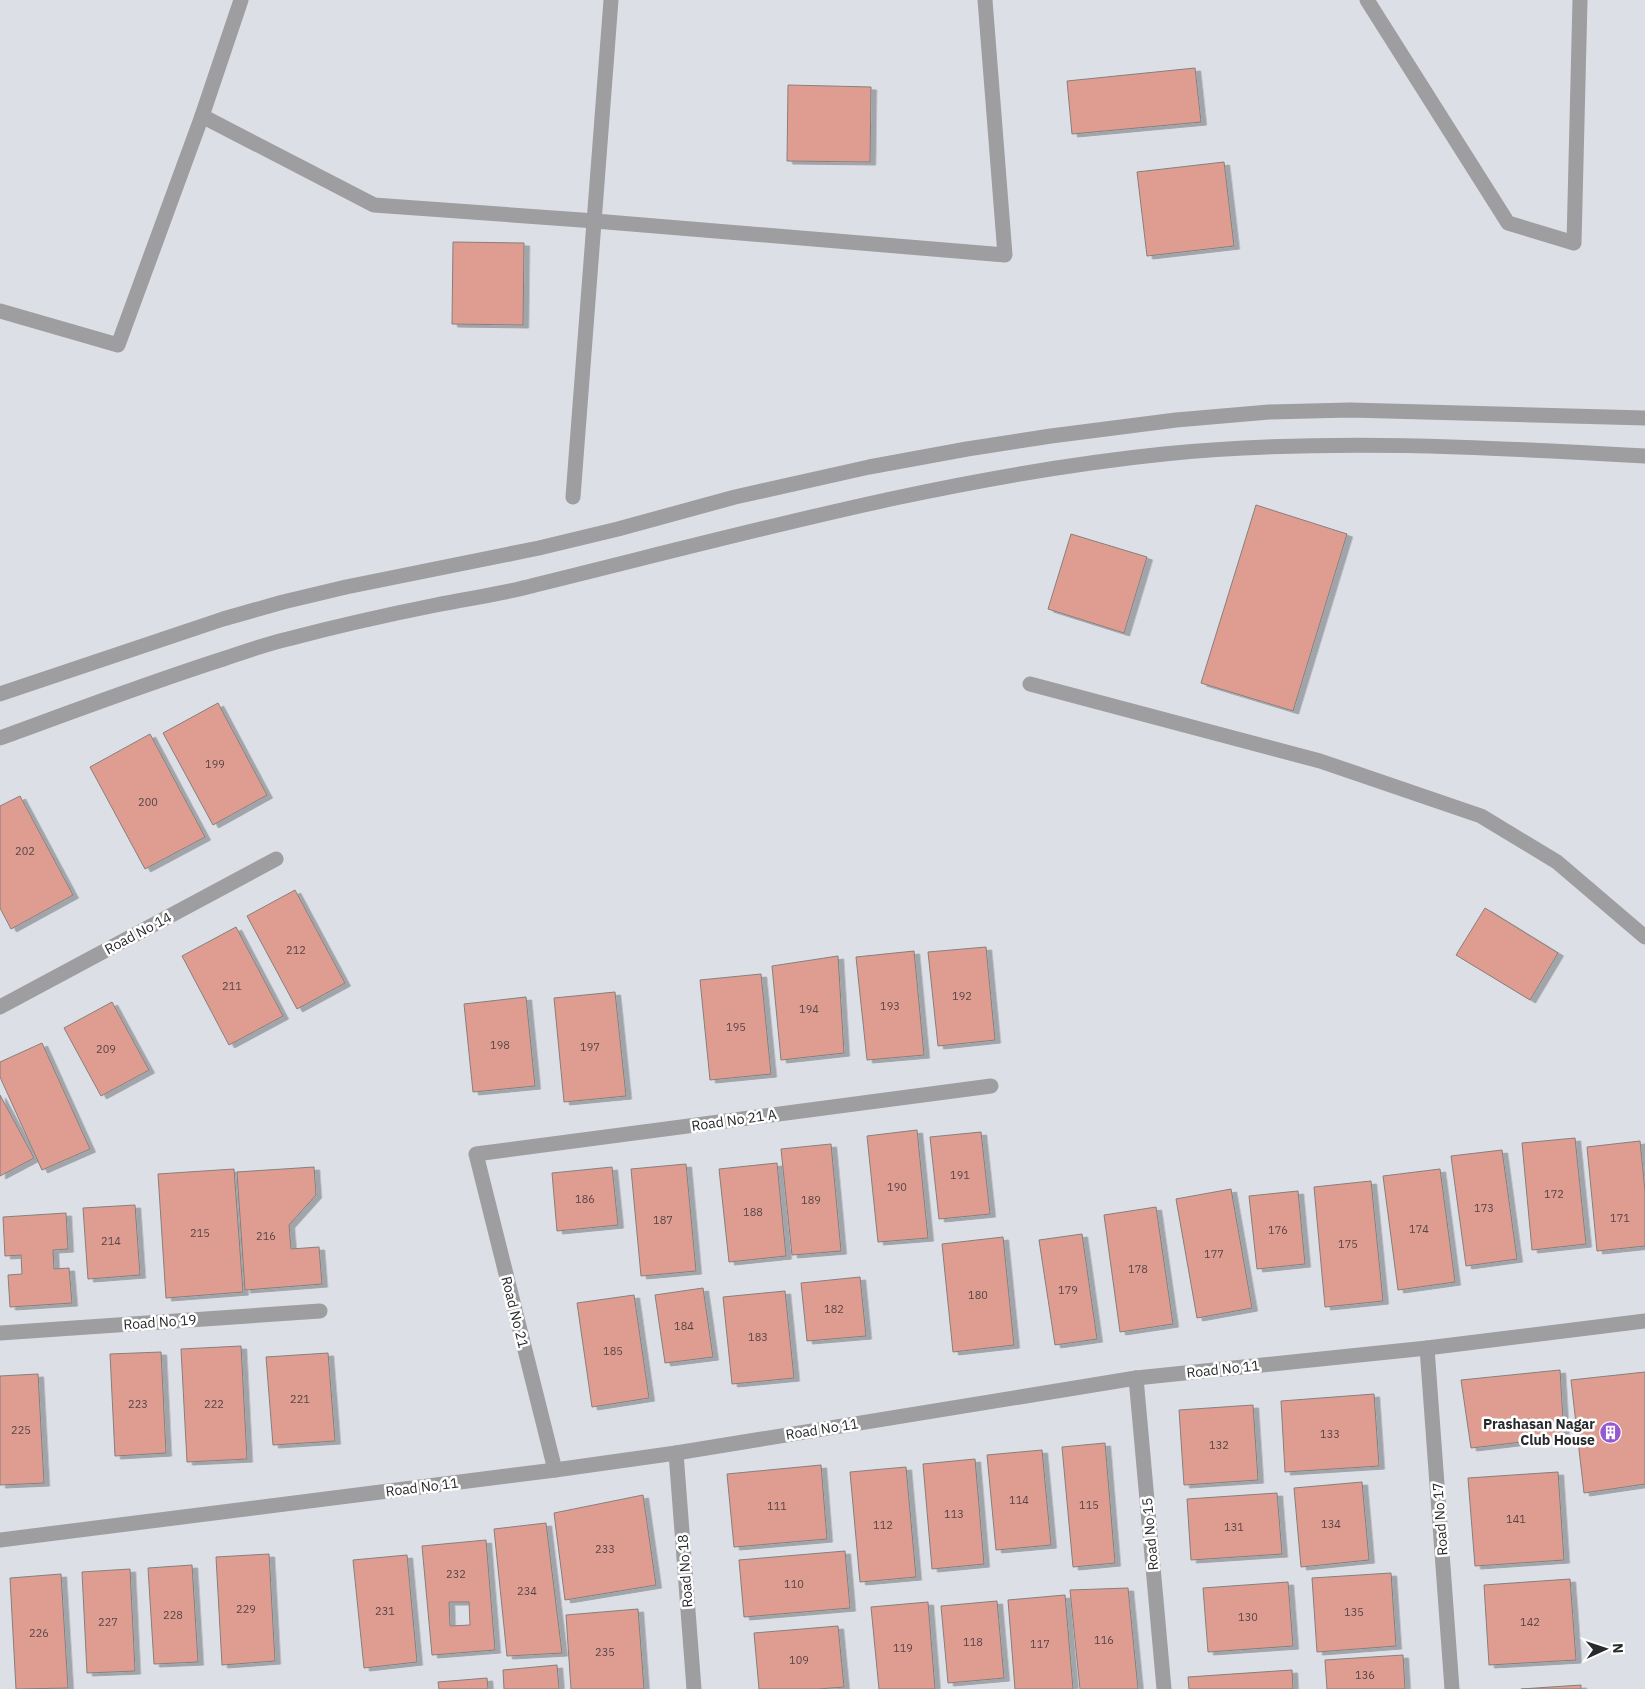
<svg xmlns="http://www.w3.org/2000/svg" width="1645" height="1689" viewBox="0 0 1645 1689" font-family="'IBM Plex Sans',sans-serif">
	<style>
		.building { fill: #df9d92; stroke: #867f7d; fill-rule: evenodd; filter: url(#shadow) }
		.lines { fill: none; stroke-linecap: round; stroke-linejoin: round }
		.minor { stroke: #9e9da0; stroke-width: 15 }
		.labels { text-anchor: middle; stroke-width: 5; stroke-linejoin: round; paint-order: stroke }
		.number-label { font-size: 11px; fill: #564646 }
		.street-label { font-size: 14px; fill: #28292c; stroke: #fff }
		.poi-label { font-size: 14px; font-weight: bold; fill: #28292c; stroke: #fff; text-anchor: end }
	</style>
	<defs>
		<filter id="shadow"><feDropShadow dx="5.5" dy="3" stdDeviation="0" flood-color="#0004"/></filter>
	</defs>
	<rect width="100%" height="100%" fill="#dcdfe5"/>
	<g class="building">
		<path d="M 1195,68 L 1201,122 L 1072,134 L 1067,81 Z"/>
		<path d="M 788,85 L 871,87 L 870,162 L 787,161 Z"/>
		<path d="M 1224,162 L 1234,246 L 1147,256 L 1137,172 Z"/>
		<path d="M 453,242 L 524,243 L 523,325 L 452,324 Z"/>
		<path d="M 1256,505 L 1347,534 L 1293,711 L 1201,683 Z"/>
		<path d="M 1071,534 L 1147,557 L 1124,633 L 1048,609 Z"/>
		<path d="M 218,703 L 267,795 L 213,825 L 163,733 Z"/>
		<path d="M 150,734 L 205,837 L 145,869 L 90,767 Z"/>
		<path d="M 20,796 L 73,895 L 11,929 L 0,908 L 0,806 Z"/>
		<path d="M 295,890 L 345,983 L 297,1009 L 247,916 Z"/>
		<path d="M 1485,908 L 1558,953 L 1530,1000 L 1456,955 Z"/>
		<path d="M 236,927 L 283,1016 L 229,1045 L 182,956 Z"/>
		<path d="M 986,947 L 995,1040 L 938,1046 L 928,952 Z"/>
		<path d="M 914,951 L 924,1055 L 867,1060 L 856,957 Z"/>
		<path d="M 838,956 L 844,1053 L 781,1060 L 772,966 Z"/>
		<path d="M 761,974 L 771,1074 L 710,1080 L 700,980 Z"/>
		<path d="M 615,992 L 626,1096 L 564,1102 L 554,998 Z"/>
		<path d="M 526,997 L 535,1086 L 473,1092 L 464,1004 Z"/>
		<path d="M 112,1002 L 149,1070 L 101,1096 L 64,1028 Z"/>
		<path d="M 42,1043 L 90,1149 L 42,1170 L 0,1077 L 0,1062 Z"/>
		<path d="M 0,1095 L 34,1158 L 0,1176 Z"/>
		<path d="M 917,1130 L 928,1238 L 878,1242 L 867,1136 Z"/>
		<path d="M 981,1132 L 990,1214 L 939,1219 L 930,1137 Z"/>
		<path d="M 1575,1138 L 1586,1244 L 1532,1250 L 1522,1143 Z"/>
		<path d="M 1640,1141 L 1645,1191 L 1645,1246 L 1597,1251 L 1587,1147 Z"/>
		<path d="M 831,1144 L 841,1251 L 792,1255 L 781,1149 Z"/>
		<path d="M 1502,1150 L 1517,1259 L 1466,1266 L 1451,1156 Z"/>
		<path d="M 777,1163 L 786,1256 L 729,1262 L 719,1169 Z"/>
		<path d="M 686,1164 L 696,1271 L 641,1276 L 631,1169 Z"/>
		<path d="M 314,1167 L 316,1195 L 289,1225 L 291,1249 L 319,1247 L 322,1284 L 245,1290 L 237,1172 Z"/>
		<path d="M 612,1167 L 618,1225 L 557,1231 L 552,1173 Z"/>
		<path d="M 234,1169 L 243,1292 L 166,1298 L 158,1174 Z"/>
		<path d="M 1440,1169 L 1455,1282 L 1398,1290 L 1383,1176 Z"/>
		<path d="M 1371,1181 L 1383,1301 L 1325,1307 L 1314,1187 Z"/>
		<path d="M 1231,1189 L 1252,1308 L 1197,1318 L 1176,1199 Z"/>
		<path d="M 1298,1191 L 1305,1264 L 1257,1269 L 1249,1196 Z"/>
		<path d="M 135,1205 L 140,1275 L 88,1279 L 83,1208 Z"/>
		<path d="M 1156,1207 L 1173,1324 L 1120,1332 L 1104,1215 Z"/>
		<path d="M 66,1213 L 68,1249 L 53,1250 L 54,1269 L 69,1268 L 72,1303 L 10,1307 L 8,1275 L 22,1274 L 21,1255 L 5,1256 L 3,1217 Z"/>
		<path d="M 1082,1234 L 1097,1339 L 1055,1345 L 1039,1240 Z"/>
		<path d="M 1003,1237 L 1014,1345 L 953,1352 L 942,1244 Z"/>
		<path d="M 860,1277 L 866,1336 L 807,1341 L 801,1283 Z"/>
		<path d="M 703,1288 L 713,1357 L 665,1363 L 655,1295 Z"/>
		<path d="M 785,1291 L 794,1378 L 732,1384 L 723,1297 Z"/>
		<path d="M 634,1295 L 649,1398 L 592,1407 L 577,1303 Z"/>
		<path d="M 241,1346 L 247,1459 L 187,1462 L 181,1349 Z"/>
		<path d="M 161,1352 L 166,1453 L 115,1456 L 110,1354 Z"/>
		<path d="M 328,1353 L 335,1441 L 273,1445 L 266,1357 Z"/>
		<path d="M 1560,1370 L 1564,1437 L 1471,1448 L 1461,1380 Z"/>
		<path d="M 1645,1372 L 1645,1484 L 1584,1493 L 1571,1380 Z"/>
		<path d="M 38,1374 L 44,1483 L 0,1485 L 0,1376 Z"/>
		<path d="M 1374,1394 L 1379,1466 L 1285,1472 L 1281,1401 Z"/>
		<path d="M 1253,1405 L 1258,1480 L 1184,1485 L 1179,1410 Z"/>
		<path d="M 1105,1443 L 1115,1563 L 1073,1567 L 1062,1447 Z"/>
		<path d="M 1042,1450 L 1051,1545 L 996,1550 L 987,1455 Z"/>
		<path d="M 975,1459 L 984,1564 L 932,1569 L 923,1464 Z"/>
		<path d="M 821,1465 L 827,1539 L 734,1547 L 727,1474 Z"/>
		<path d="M 906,1467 L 916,1577 L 860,1582 L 850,1472 Z"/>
		<path d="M 1558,1472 L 1564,1560 L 1475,1566 L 1468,1478 Z"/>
		<path d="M 1362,1482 L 1369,1560 L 1301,1567 L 1294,1488 Z"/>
		<path d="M 1277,1493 L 1282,1554 L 1191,1560 L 1187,1499 Z"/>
		<path d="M 643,1495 L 656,1585 L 565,1600 L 554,1513 Z"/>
		<path d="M 546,1523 L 562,1653 L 507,1656 L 494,1529 Z"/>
		<path d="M 486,1540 L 495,1650 L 432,1655 L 422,1546 ZM 449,1602 L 469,1602 L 470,1625 L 450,1626 Z"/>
		<path d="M 845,1551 L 850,1608 L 744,1617 L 739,1560 Z"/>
		<path d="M 269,1554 L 275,1661 L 222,1665 L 216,1557 Z"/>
		<path d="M 407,1555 L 417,1662 L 364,1668 L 353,1560 Z"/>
		<path d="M 192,1565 L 198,1662 L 154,1664 L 148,1568 Z"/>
		<path d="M 130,1569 L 135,1671 L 87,1673 L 82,1572 Z"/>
		<path d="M 1391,1573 L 1396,1646 L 1317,1652 L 1312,1578 Z"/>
		<path d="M 61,1574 L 68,1688 L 16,1689 L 10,1578 Z"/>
		<path d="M 1570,1579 L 1576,1660 L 1489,1665 L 1484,1585 Z"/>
		<path d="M 1288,1582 L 1293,1646 L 1208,1652 L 1203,1588 Z"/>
		<path d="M 1128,1588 L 1138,1689 L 1080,1689 L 1070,1590 Z"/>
		<path d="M 1065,1595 L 1073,1689 L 1015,1689 L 1008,1600 Z"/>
		<path d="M 997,1601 L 1004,1678 L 948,1683 L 941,1606 Z"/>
		<path d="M 928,1602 L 935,1689 L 879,1689 L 871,1607 Z"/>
		<path d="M 638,1609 L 644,1689 L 571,1689 L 566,1615 Z"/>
		<path d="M 838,1626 L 844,1687 L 818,1689 L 759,1689 L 754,1633 Z"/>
		<path d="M 1403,1655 L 1405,1689 L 1327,1689 L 1325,1660 Z"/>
		<path d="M 557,1665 L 559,1689 L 504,1689 L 503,1670 Z"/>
		<path d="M 1292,1670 L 1293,1689 L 1189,1689 L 1188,1677 Z"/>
		<path d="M 487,1678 L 488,1689 L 439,1689 L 438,1682 Z"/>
		<path d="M 1581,1685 L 1581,1689 L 1521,1689 Z"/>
	</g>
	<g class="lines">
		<g class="minor">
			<path d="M 1367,0 L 1508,223 L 1574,243 L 1580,0"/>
			<path d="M 202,116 L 241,0"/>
			<path d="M 0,311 L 118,345 L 202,116 L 374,205 L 595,221 L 1005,255 L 985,0"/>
			<path d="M 573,497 L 611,0"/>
			<path d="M 1030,684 L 1320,761 L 1481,816 L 1557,862 L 1645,937"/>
			<path d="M 0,694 L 223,619 L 283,602 L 346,587 L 539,548 L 618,529 L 735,497 L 869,467 L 967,449 L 1051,436 L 1176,420 L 1269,412 L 1350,410 L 1645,418"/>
			<path d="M 0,738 C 74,711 148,683 223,659 C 244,652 266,644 288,639 C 337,626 386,615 436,605 C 469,598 503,594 535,585 C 743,534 950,476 1164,454 C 1324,438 1485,447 1645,456"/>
			<path d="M 0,1007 L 276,859"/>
			<path d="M 0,1333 L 320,1311"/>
			<path d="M 1427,1348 L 1452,1689"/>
			<path d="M 1136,1378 L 1164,1689"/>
			<path d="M 676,1453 L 694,1689"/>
			<path d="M 555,1470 L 476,1154 L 991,1086"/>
			<path d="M 0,1540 L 555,1470 L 676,1453 L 1136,1378 L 1427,1348 L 1645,1321"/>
		</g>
	</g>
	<defs>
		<symbol id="building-disc" viewBox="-11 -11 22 22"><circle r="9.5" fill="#9759cf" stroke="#fff"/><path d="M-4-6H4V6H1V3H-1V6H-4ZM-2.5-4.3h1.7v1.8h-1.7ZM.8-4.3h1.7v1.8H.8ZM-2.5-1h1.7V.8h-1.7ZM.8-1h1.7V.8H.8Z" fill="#fff"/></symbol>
	</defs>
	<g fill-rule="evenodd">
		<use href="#building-disc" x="1598" y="1420" width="25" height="25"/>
	</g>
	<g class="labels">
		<g class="number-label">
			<text x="215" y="768">199</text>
			<text x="148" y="806">200</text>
			<text x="25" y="855">202</text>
			<text x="296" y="954">212</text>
			<text x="232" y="990">211</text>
			<text x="962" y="1000">192</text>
			<text x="890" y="1010">193</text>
			<text x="809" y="1013">194</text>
			<text x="736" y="1031">195</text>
			<text x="500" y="1049">198</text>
			<text x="590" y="1051">197</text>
			<text x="106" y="1053">209</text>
			<text x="960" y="1179">191</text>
			<text x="897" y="1191">190</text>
			<text x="1554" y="1198">172</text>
			<text x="585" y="1203">186</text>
			<text x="811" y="1204">189</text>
			<text x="1484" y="1212">173</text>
			<text x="753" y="1216">188</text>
			<text x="1620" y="1222">171</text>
			<text x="663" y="1224">187</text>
			<text x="1419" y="1233">174</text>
			<text x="1278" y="1234">176</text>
			<text x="200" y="1237">215</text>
			<text x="266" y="1240">216</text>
			<text x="111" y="1245">214</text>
			<text x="1348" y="1248">175</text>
			<text x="1214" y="1258">177</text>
			<text x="1138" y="1273">178</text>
			<text x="1068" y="1294">179</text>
			<text x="978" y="1299">180</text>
			<text x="834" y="1313">182</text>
			<text x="684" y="1330">184</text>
			<text x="758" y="1341">183</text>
			<text x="613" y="1355">185</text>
			<text x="300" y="1403">221</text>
			<text x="138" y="1408">223</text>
			<text x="214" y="1408">222</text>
			<text x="21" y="1434">225</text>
			<text x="1330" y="1438">133</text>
			<text x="1219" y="1449">132</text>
			<text x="1019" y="1504">114</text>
			<text x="1089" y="1509">115</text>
			<text x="777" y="1510">111</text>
			<text x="954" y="1518">113</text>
			<text x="1516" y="1523">141</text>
			<text x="1331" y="1528">134</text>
			<text x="883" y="1529">112</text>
			<text x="1234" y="1531">131</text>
			<text x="605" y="1553">233</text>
			<text x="456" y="1578">232</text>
			<text x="794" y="1588">110</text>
			<text x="527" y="1595">234</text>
			<text x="246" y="1613">229</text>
			<text x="385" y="1615">231</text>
			<text x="1354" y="1616">135</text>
			<text x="173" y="1619">228</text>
			<text x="1248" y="1621">130</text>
			<text x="108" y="1626">227</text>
			<text x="1530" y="1626">142</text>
			<text x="39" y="1637">226</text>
			<text x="1104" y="1644">116</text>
			<text x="973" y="1646">118</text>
			<text x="1040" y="1648">117</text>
			<text x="903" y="1652">119</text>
			<text x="605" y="1656">235</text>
			<text x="799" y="1664">109</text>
			<text x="1365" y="1679">136</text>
		</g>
		<g class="street-label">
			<text transform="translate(138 933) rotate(-28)" y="5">Road No 14</text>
			<text transform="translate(734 1120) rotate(-8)" y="5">Road No 21 A</text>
			<text transform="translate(515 1312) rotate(76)" y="5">Road No 21</text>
			<text transform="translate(160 1322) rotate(-4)" y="5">Road No 19</text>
			<text transform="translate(1223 1369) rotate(-6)" y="5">Road No 11</text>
			<text transform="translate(822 1429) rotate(-9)" y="5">Road No 11</text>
			<text transform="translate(422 1487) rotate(-7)" y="5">Road No 11</text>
			<text transform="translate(1440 1519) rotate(-94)" y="5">Road No 17</text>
			<text transform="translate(1150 1534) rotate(-95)" y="5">Road No 15</text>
			<text transform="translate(685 1571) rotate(-94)" y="5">Road No 18</text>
		</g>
		<g class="poi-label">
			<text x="1595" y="1429">Prashasan Nagar<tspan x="1595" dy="16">Club House</tspan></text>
		</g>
	</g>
	<g transform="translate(1605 1649) rotate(87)" stroke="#ffffff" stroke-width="4" paint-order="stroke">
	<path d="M0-4L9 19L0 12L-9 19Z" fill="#28292c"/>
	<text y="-8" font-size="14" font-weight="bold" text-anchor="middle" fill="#28292c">N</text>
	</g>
</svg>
